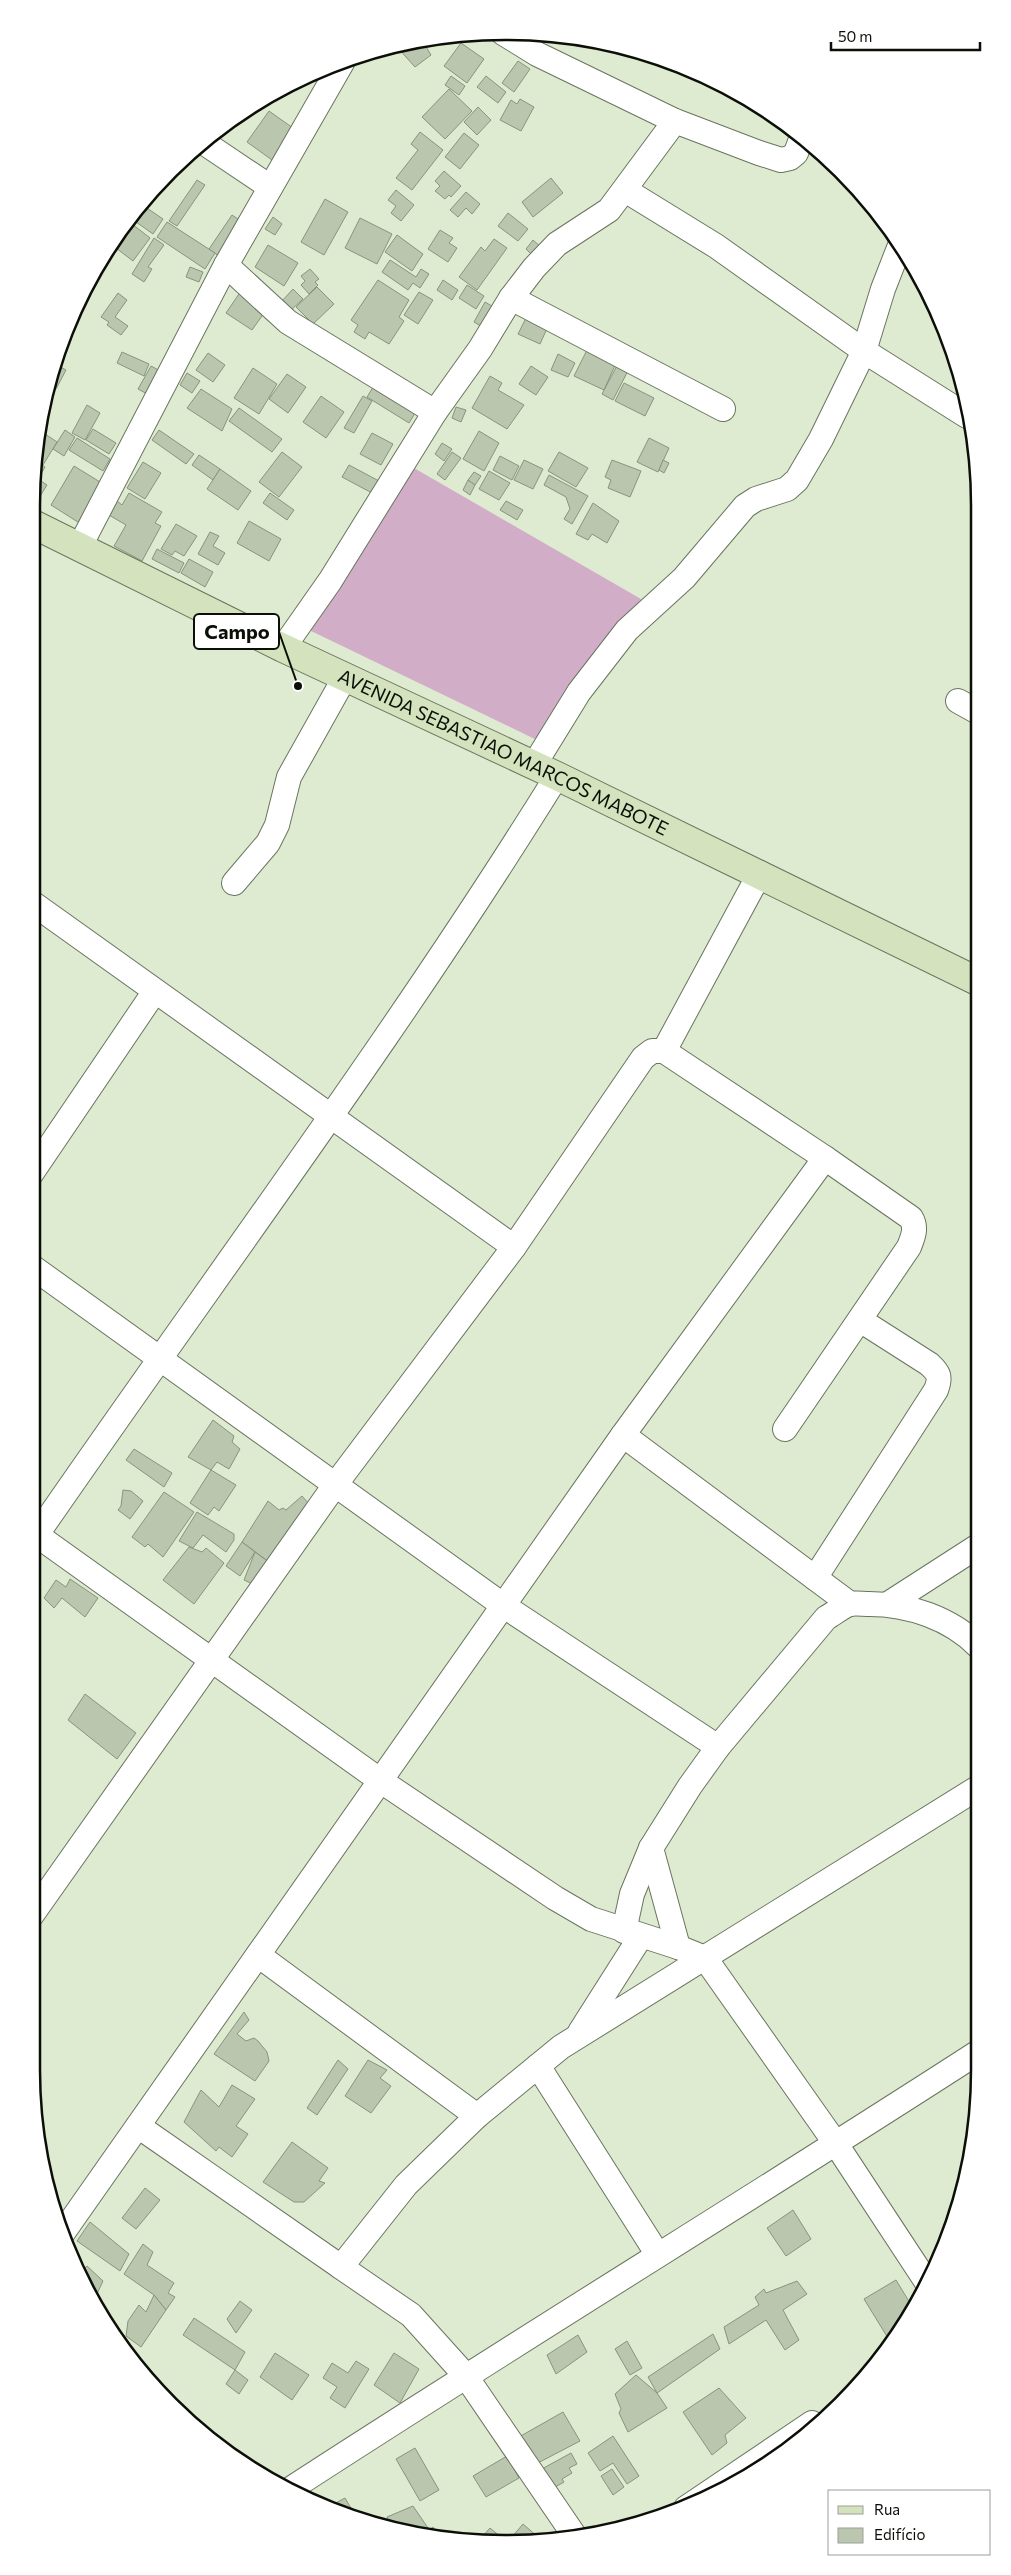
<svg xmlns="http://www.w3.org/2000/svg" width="1011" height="2575" viewBox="0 0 1011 2575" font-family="Commissioner,sans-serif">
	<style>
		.pitch { fill: #d2adc8 }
		.building { fill: #bac7ae; stroke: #88947c }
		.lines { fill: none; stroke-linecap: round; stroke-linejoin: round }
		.minor-casing { stroke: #69755e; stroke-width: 26 }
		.secondary-casing { stroke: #69755e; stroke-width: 30 }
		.minor { stroke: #fff; stroke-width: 24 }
		.secondary { stroke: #d4e3bd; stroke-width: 28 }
		.labels { text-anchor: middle; stroke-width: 5; stroke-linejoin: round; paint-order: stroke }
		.street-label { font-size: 19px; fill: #0b0f07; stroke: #fff }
		.rim { fill: none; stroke: #0b0f07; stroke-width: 2.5 }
		.leader { fill: none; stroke: #0b0f07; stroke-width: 2 }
		.callout-dot { fill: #0b0f07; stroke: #fff; stroke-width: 2 }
		.callout { fill: #fff; stroke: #0b0f07; stroke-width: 2 }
		.callout-label { font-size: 20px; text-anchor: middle; font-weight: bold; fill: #0b0f07 }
	</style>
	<rect width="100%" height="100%" fill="#deebd1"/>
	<path class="pitch" d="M 414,468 L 641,599 L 543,743 L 307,629 Z"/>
	<g class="building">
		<path d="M 422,40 L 431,55 L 415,67 L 397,47 Z"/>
		<path d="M 461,43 L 484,59 L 467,83 L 444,66 Z"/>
		<path d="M 518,61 L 530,69 L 514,92 L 502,83 Z"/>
		<path d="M 451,76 L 465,86 L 459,95 L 445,85 Z"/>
		<path d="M 486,76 L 506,92 L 498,103 L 477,87 Z"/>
		<path d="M 449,89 L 472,111 L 445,139 L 422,117 Z"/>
		<path d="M 520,99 L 534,107 L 521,131 L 500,120 L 511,100 L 517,104 Z"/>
		<path d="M 478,107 L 491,120 L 477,135 L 464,122 Z"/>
		<path d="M 269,111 L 293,128 L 272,160 L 247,142 Z"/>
		<path d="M 420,132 L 443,150 L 412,190 L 396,178 L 418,150 L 411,144 Z"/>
		<path d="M 464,133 L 479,145 L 460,169 L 445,157 Z"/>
		<path d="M 444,171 L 461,186 L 451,197 L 449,195 L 445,199 L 435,191 L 440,186 L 435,181 Z"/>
		<path d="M 551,178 L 563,193 L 533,217 L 522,202 Z"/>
		<path d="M 197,180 L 205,185 L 177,226 L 169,221 Z"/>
		<path d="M 396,190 L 414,205 L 401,221 L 391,213 L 396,206 L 388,200 Z"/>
		<path d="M 466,192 L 480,204 L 472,214 L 466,208 L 458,217 L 450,210 Z"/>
		<path d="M 325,199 L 348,212 L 324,255 L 301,242 Z"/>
		<path d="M 141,204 L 163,219 L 153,234 L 129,217 Z"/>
		<path d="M 508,213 L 528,229 L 518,241 L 498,226 Z"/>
		<path d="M 232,215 L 244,223 L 220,257 L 209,249 Z"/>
		<path d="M 273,217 L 282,224 L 275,235 L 265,229 Z"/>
		<path d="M 360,218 L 392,234 L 377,264 L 345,248 Z"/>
		<path d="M 127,220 L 150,238 L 133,261 L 112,245 Z"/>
		<path d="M 167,222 L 215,253 L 205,269 L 157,237 Z"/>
		<path d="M 440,230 L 453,238 L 449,243 L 457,248 L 448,262 L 428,249 Z"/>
		<path d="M 397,235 L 423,254 L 412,271 L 385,252 Z"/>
		<path d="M 154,238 L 164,245 L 148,267 L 152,269 L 144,282 L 132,274 Z"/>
		<path d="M 494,239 L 507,248 L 477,290 L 459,277 L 481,247 L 485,251 Z"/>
		<path d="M 533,240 L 542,248 L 534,257 L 526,249 Z"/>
		<path d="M 268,245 L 298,263 L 284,286 L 255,267 Z"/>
		<path d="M 390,260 L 416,277 L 421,269 L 429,274 L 420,288 L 413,283 L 408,290 L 382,272 Z"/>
		<path d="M 190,267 L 203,272 L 199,282 L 186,277 Z"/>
		<path d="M 310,269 L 319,279 L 315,282 L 318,285 L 309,294 L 301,285 L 305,281 L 301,276 Z"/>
		<path d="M 378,280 L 409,300 L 399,317 L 404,321 L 389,344 L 369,332 L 365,339 L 354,332 L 358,325 L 351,320 Z"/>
		<path d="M 443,280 L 458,290 L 452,300 L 437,290 Z"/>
		<path d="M 467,285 L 484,296 L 476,309 L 459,298 Z"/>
		<path d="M 317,287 L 334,304 L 313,324 L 296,307 Z"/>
		<path d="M 293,289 L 303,299 L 291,310 L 282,301 Z"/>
		<path d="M 241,291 L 267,309 L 252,330 L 226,313 Z"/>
		<path d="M 419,292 L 433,300 L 418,324 L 404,315 Z"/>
		<path d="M 118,293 L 127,300 L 115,317 L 128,326 L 121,335 L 107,325 L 109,322 L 101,317 Z"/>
		<path d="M 485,302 L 497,309 L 486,329 L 474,322 Z"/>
		<path d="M 528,314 L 549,324 L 540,344 L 518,334 Z"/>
		<path d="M 587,350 L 616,363 L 604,390 L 574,376 Z"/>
		<path d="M 122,352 L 149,364 L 144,376 L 117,363 Z"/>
		<path d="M 208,353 L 225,365 L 213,382 L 196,370 Z"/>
		<path d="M 558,354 L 575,363 L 568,377 L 551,370 Z"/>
		<path d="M 620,360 L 631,365 L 613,400 L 602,394 Z"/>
		<path d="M 55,364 L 66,370 L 56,389 L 47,384 Z"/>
		<path d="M 151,366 L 164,373 L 151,396 L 138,389 Z"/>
		<path d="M 531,366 L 548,377 L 536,395 L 519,384 Z"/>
		<path d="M 253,368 L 277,384 L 259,414 L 234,398 Z"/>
		<path d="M 187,373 L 200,381 L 192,393 L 180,385 Z"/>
		<path d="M 287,374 L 306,387 L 288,413 L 269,399 Z"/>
		<path d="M 490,376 L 502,383 L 498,390 L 524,405 L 507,429 L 472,408 Z"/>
		<path d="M 624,383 L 654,398 L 645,416 L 615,401 Z"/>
		<path d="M 375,384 L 417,410 L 409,423 L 367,397 Z"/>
		<path d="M 201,389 L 232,409 L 222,431 L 187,408 Z"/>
		<path d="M 321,396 L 344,412 L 326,438 L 303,422 Z"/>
		<path d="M 363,396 L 372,401 L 354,433 L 344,428 Z"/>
		<path d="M 87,405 L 100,413 L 85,440 L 72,433 Z"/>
		<path d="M 456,407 L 466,410 L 461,422 L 452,418 Z"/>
		<path d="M 239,408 L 282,439 L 272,452 L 229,421 Z"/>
		<path d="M 43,420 L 48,422 L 40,436 Z"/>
		<path d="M 93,429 L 116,443 L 109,454 L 86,440 Z"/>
		<path d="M 65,430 L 75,437 L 64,456 L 53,449 Z"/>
		<path d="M 159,430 L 194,454 L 186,464 L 152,440 Z"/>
		<path d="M 479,431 L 499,443 L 484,471 L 463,459 Z"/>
		<path d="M 372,433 L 393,444 L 381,465 L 360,454 Z"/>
		<path d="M 45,434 L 57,442 L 43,465 L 37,461 L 40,443 Z"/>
		<path d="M 77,438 L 110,459 L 103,471 L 69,450 Z"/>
		<path d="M 649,438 L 669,448 L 658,472 L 637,462 Z"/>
		<path d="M 442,443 L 452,449 L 444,461 L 435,454 Z"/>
		<path d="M 282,452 L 302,467 L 279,497 L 259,482 Z"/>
		<path d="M 452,452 L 461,458 L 445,480 L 437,474 Z"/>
		<path d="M 559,452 L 588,468 L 576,487 L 548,471 Z"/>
		<path d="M 199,455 L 220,469 L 213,480 L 192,465 Z"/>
		<path d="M 500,456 L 519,466 L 512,480 L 493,470 Z"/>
		<path d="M 524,460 L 543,469 L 533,489 L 514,480 Z"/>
		<path d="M 612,460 L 641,471 L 630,497 L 608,488 L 611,480 L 605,477 Z"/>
		<path d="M 663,460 L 669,463 L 664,473 L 659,470 Z"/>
		<path d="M 37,461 L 45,467 L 38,479 L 35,477 Z"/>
		<path d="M 143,462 L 161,473 L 145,499 L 127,488 Z"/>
		<path d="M 349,465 L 379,481 L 372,493 L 342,477 Z"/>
		<path d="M 74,466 L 105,485 L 81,524 L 51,505 Z"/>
		<path d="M 220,469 L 251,491 L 238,510 L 207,489 Z"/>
		<path d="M 489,471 L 510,483 L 499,500 L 479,489 Z"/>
		<path d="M 474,472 L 481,476 L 475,485 L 468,480 Z"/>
		<path d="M 549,475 L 588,496 L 572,524 L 564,519 L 570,509 L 566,497 L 544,485 Z"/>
		<path d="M 38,479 L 47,485 L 39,498 L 33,495 Z"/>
		<path d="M 468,480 L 475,485 L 470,495 L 463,490 Z"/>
		<path d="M 129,493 L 162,512 L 155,523 L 161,526 L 142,561 L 114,546 L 126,525 L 109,515 L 117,501 L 122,505 Z"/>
		<path d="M 270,493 L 294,510 L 287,520 L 263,503 Z"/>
		<path d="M 506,501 L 523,510 L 517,520 L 500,510 Z"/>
		<path d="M 593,503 L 619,521 L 607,543 L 592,534 L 588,540 L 576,534 Z"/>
		<path d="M 249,521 L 281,539 L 269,561 L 237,543 Z"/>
		<path d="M 176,524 L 197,536 L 184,556 L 175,551 L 172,555 L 161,549 Z"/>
		<path d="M 210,532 L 219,536 L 213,546 L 225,553 L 218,565 L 198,554 Z"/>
		<path d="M 157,549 L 184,563 L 179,573 L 152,559 Z"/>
		<path d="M 189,559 L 213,572 L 205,587 L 181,573 Z"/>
		<path d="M 213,1420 L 234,1436 L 232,1442 L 240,1449 L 229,1469 L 217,1462 L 211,1470 L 188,1457 Z"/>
		<path d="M 134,1449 L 172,1473 L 164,1487 L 126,1460 Z"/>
		<path d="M 211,1470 L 236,1485 L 219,1511 L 214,1507 L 208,1515 L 190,1503 Z"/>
		<path d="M 123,1490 L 131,1491 L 143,1501 L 130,1519 L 118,1510 L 121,1506 Z"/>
		<path d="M 164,1492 L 194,1512 L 163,1557 L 148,1544 L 145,1547 L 132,1537 Z"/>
		<path d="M 302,1496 L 310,1505 L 273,1565 L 242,1542 L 268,1501 L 279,1510 L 283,1508 L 286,1510 Z"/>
		<path d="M 197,1512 L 234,1534 L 234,1540 L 226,1552 L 203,1535 L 193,1548 L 179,1541 Z"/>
		<path d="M 242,1542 L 255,1552 L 240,1576 L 226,1566 Z"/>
		<path d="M 189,1547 L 202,1552 L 206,1548 L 224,1563 L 194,1604 L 163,1580 Z"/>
		<path d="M 255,1552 L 273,1565 L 259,1587 L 244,1580 Z"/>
		<path d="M 70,1579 L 98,1598 L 85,1617 L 62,1598 L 54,1608 L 44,1598 L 56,1580 L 66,1587 Z"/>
		<path d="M 85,1694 L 136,1733 L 117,1759 L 68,1720 Z"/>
		<path d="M 244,2012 L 249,2020 L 237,2034 L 246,2041 L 254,2038 L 258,2041 L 267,2052 L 269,2061 L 255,2081 L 214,2054 Z"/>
		<path d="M 338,2060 L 348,2069 L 317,2115 L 307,2108 Z"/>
		<path d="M 368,2060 L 387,2070 L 380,2078 L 391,2086 L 371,2113 L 345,2096 Z"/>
		<path d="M 232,2085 L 255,2099 L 236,2126 L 248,2134 L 232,2157 L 219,2147 L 216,2151 L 184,2122 L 201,2090 L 219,2107 Z"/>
		<path d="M 292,2142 L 328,2168 L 319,2181 L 325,2183 L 304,2202 L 294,2202 L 263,2182 Z"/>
		<path d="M 145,2188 L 160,2200 L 136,2229 L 122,2218 Z"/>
		<path d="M 793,2210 L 811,2239 L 786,2256 L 767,2228 Z"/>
		<path d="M 90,2222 L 129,2254 L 120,2271 L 77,2241 Z"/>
		<path d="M 143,2244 L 153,2252 L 147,2265 L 174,2283 L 168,2293 L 175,2297 L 166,2310 L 154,2295 L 124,2274 Z"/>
		<path d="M 87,2266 L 103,2281 L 96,2296 L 98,2298 L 94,2306 L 79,2271 L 83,2270 Z"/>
		<path d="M 896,2280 L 913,2308 L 891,2343 L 864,2299 Z"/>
		<path d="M 797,2281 L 807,2294 L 783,2310 L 799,2340 L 785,2350 L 766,2320 L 729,2344 L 724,2327 L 759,2305 L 755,2297 L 764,2289 L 766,2293 Z"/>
		<path d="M 154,2295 L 166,2310 L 141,2347 L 126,2336 L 128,2321 L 139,2305 L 146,2312 Z"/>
		<path d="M 240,2301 L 252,2310 L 236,2333 L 227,2319 Z"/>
		<path d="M 194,2318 L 245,2352 L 235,2370 L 183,2335 Z"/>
		<path d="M 713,2334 L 720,2349 L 657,2393 L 648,2377 Z"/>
		<path d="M 578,2335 L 587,2352 L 556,2374 L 547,2355 Z"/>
		<path d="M 627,2341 L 642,2368 L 630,2375 L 615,2349 Z"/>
		<path d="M 275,2353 L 309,2375 L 292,2400 L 260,2377 Z"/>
		<path d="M 394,2353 L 419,2369 L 400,2403 L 374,2385 Z"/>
		<path d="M 356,2361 L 369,2369 L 345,2408 L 330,2398 L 337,2387 L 323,2378 L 332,2363 L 348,2373 Z"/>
		<path d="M 235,2370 L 248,2380 L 239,2394 L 226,2384 Z"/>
		<path d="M 636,2375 L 657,2393 L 667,2408 L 628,2432 L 619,2413 L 621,2409 L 615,2394 Z"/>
		<path d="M 719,2388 L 746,2418 L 725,2435 L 727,2443 L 712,2455 L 683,2412 Z"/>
		<path d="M 563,2412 L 580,2441 L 534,2465 L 519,2437 Z"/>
		<path d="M 613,2436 L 639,2476 L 627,2484 L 613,2463 L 600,2471 L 588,2453 Z"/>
		<path d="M 415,2448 L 439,2490 L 420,2501 L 396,2459 Z"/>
		<path d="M 571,2453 L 577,2464 L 569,2468 L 572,2473 L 562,2479 L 564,2482 L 550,2490 L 540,2470 Z"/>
		<path d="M 507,2456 L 519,2478 L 486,2497 L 473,2476 Z"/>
		<path d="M 612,2469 L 624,2487 L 613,2495 L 601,2476 Z"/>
		<path d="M 345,2498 L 358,2520 L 328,2507 Z"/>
		<path d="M 413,2506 L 428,2528 L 418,2534 L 393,2528 L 387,2517 Z"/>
		<path d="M 523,2524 L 538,2537 L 512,2537 Z"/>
		<path d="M 433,2527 L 441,2539 L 422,2535 Z"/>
		<path d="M 490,2528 L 502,2538 L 481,2538 Z"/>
	</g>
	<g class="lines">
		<defs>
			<g id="minor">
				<path d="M 503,33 L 537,54 L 675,121 L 759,153 L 781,160 L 790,158 L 796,153 L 801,139"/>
				<path d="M 203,142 L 270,187"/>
				<path d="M 625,190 L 716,246 L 864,351 L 967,416"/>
				<path d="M 226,265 L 288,322 L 435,412"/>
				<path d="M 511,298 L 723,409"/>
				<path d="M 79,548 L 226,265 L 343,61"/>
				<path d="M 283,648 L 330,581 L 435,412 L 480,349 L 511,298 L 534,268 L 557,244 L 609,210 L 675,121"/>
				<path d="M 958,701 L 976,711"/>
				<path d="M 534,765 L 579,692 L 627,630 L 684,578 L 745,506 L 756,499 L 787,489 L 797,480 L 821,439 L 864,351 L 883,289 L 899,248"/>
				<path d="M 234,883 L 268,843 L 277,825 L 289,777 L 345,677"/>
				<path d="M 31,902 L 514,1247"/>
				<path d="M 664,1051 L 760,873"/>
				<path d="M 31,1174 L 155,991"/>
				<path d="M 31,1266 L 504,1606 L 718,1747"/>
				<path d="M 785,1429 L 909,1247 C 913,1237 917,1228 911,1218 L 825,1158"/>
				<path d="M 623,1435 L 850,1604"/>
				<path d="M 31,1531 L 381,1781 L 555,1898 L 591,1919 L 678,1947 L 705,1958 L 836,2144 L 928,2284"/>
				<path d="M 31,1543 C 207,1287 394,1039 557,776"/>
				<path d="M 815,1578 L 936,1390 C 941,1377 939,1373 929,1364 L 860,1320"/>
				<path d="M 888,1604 L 978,1546"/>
				<path d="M 651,1848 L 678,1947"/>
				<path d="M 31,1916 L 335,1485 L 514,1247 L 643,1058 L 652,1051 L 664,1051 L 825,1158 L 623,1435 L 62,2234"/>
				<path d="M 624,1931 L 632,1894 L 651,1848 L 690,1786 L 718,1747 L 826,1618 C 833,1614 842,1607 849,1604 C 855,1603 863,1604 869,1604 C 908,1604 951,1618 979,1647"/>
				<path d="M 258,1955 L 477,2116"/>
				<path d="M 580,2032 L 641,1936"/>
				<path d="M 538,2066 L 658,2255"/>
				<path d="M 138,2126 L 341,2267"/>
				<path d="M 289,2490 C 518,2341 751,2199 980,2051"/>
				<path d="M 686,2508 L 812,2423"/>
				<path d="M 574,2535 L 465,2375 L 411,2315 L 341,2267 L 406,2185 L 477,2116 L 561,2047 L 979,1787"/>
			</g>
			<g id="secondary">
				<path id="s1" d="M 31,523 L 283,648 L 557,776 L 977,981"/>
			</g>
		</defs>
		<use href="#minor" class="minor-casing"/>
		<use href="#secondary" class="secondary-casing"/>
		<use href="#minor" class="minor"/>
		<use href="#secondary" class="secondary"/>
	</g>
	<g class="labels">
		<g class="street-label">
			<text dy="7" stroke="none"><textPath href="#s1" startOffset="525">AVENIDA SEBASTIAO MARCOS MABOTE</textPath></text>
		</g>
	</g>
	<path d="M0 0H1011V2575H0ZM505 40H506A465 465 0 0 1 971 505V2070A465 465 0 0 1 506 2535H505A465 465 0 0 1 40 2070V505A465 465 0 0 1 505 40Z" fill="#fff" fill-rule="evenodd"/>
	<path class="rim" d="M505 40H506A465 465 0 0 1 971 505V2070A465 465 0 0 1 506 2535H505A465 465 0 0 1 40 2070V505A465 465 0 0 1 505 40Z"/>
	<path class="leader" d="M298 686L279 632"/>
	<circle class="callout-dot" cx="298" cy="686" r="5"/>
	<rect class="callout" x="194" y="614" width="85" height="35" rx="5"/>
	<g class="callout-label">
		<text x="237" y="639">Campo</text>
	</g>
	<rect x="828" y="2490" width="162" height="65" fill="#ffffff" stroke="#9d9f9c"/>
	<rect x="838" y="2506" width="25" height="8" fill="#d4e3bd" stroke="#9d9f9c"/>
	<text x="874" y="2515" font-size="15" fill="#0b0f07">Rua</text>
	<rect x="838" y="2528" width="25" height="15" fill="#bac7ae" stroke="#9d9f9c"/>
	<text x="874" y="2540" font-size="15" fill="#0b0f07">Edifício</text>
	<path d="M831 42v8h149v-8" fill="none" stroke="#0b0f07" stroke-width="2.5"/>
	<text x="838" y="42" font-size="15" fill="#0b0f07" stroke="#ffffff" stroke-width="4" paint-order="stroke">50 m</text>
</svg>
